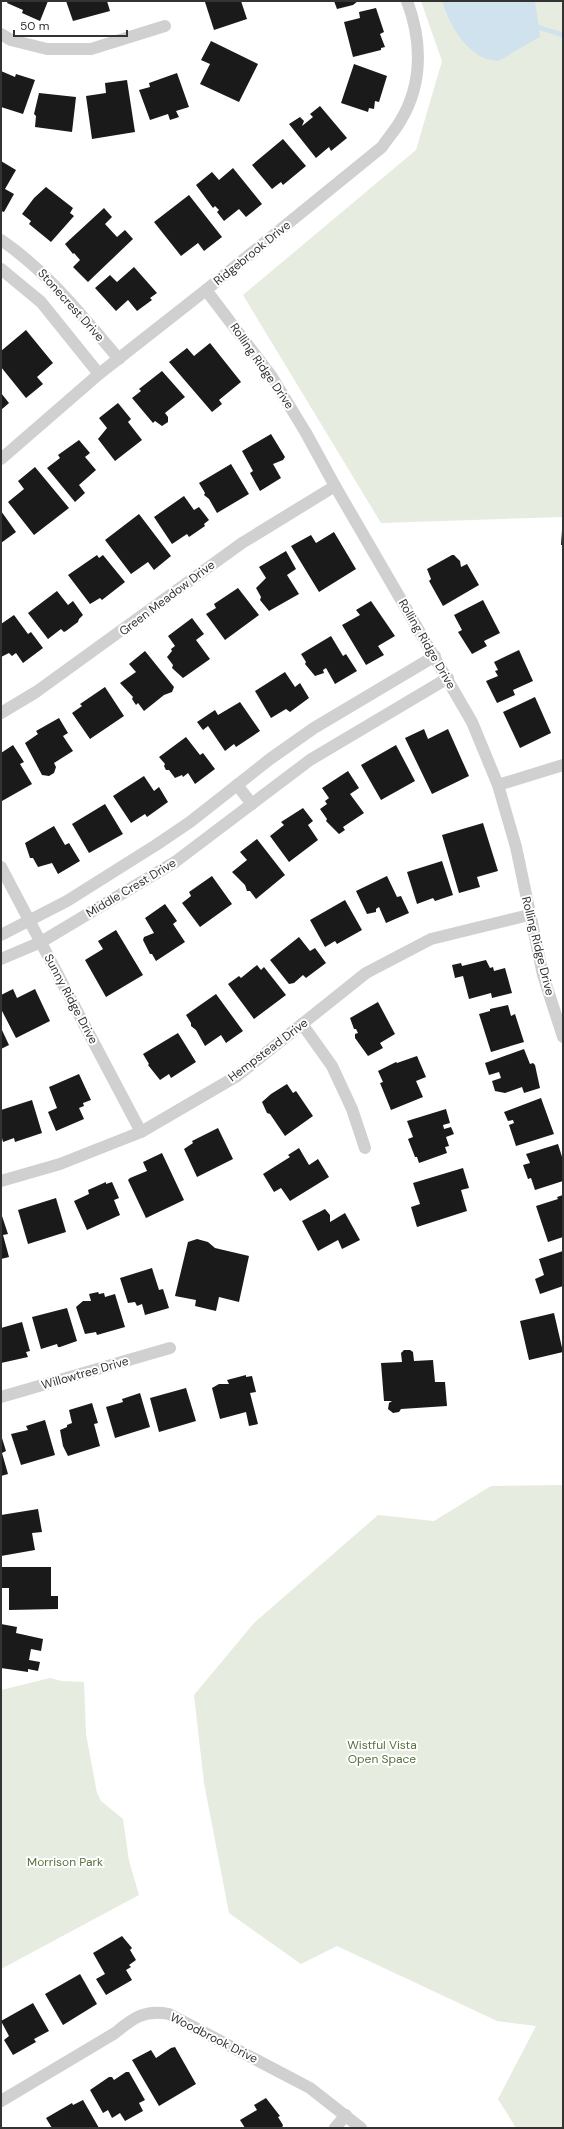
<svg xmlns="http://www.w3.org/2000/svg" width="564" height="2129" viewBox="0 0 564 2129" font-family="'DM Sans',sans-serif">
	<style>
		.green { fill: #e6ecdf }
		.water { fill: #cfe2ee }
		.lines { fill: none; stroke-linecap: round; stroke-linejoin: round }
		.stream { stroke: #cfe2ee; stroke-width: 4.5 }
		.building { fill: #1a1a1a }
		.minor { stroke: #d0d0d0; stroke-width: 12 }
		.labels { text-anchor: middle; stroke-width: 4; stroke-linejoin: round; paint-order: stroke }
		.street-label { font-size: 12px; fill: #333; stroke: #fff }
		.park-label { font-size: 12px; fill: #56703f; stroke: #fff }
	</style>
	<rect width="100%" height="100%" fill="#fff"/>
	<g class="green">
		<path d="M 421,1 L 563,1 L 563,517 L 381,523 L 243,295 L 416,150 L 442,61 Z"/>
		<path d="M 563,1485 L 563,2128 L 516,2128 L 498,2099 L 536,2026 L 497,2021 L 337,1946 L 301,1964 L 229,1913 L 204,1783 L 194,1695 L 254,1623 L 378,1515 L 434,1521 L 491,1486 Z"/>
		<path d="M 50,1678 L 62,1681 L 84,1682 L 86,1734 L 97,1793 L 101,1801 L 123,1819 L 129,1861 L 139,1895 L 1,1969 L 1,1690 Z"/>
	</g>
	<path class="water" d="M 442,1 L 535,1 L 540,37 L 498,61 C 493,60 485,59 480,56 C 461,45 448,21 442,1 Z"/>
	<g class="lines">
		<path class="stream" d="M 534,26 L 563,35"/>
	</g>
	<g class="building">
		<path d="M 8,1 L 48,1 L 40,21 L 22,13 L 23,10 L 7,3 Z"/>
		<path d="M 66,1 L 107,1 L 110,11 L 73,21 Z"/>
		<path d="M 209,1 L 241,1 L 247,19 L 214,30 L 205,2 Z"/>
		<path d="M 334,1 L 358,1 L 353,5 L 337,9 Z"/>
		<path d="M 376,8 L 384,32 L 380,34 L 385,47 L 381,48 L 381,50 L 353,57 L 344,22 L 360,18 L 359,12 Z"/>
		<path d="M 211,41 L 258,64 L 239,102 L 200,84 L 210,64 L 201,60 Z"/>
		<path d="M 354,64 L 387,76 L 379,102 L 375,101 L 374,109 L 369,108 L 368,112 L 341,103 Z"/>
		<path d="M 1,71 L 15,77 L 16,74 L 35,80 L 23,114 L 1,107 Z"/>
		<path d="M 177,73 L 189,107 L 176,111 L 179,117 L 170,120 L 168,114 L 150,120 L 139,90 L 150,87 L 149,83 Z"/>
		<path d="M 127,80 L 135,132 L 92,139 L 86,96 L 106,93 L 105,83 Z"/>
		<path d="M 39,93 L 76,97 L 72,132 L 35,127 L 36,116 L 34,114 Z"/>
		<path d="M 320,106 L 347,138 L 331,151 L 329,147 L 316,158 L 289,124 L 300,117 L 304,121 L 302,126 L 313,117 L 310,114 Z"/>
		<path d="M 283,139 L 306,166 L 283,185 L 281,182 L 272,189 L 252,165 Z"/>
		<path d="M 1,161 L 16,170 L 5,189 L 14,194 L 4,212 L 1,211 Z"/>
		<path d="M 233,168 L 262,204 L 246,217 L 239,209 L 224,221 L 217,212 L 219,210 L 215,206 L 213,208 L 196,185 L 212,172 L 219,180 Z"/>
		<path d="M 46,187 L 73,208 L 70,213 L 74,216 L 51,242 L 29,224 L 31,221 L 22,214 L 34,198 Z"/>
		<path d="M 189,195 L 222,237 L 204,251 L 198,243 L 181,256 L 154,222 Z"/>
		<path d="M 104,208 L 112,217 L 105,224 L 117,237 L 125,230 L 133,239 L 88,282 L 73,267 L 80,260 L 74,253 L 73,254 L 65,244 Z"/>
		<path d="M 134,267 L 157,293 L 150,298 L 152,300 L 137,311 L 128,300 L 116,311 L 95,288 L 110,275 L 117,282 Z"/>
		<path d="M 26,330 L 53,363 L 37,377 L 43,384 L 26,398 L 1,367 L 1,351 Z"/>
		<path d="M 210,343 L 241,382 L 219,400 L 222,404 L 212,412 L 169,362 L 187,348 L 194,356 Z"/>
		<path d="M 162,371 L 185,397 L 165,413 L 168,417 L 168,422 L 162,426 L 155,421 L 153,423 L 132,398 L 141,391 L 139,389 Z"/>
		<path d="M 1,393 L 9,403 L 1,410 Z"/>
		<path d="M 118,403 L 131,419 L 128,422 L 142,440 L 115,461 L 98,439 L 107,428 L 99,418 Z"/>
		<path d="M 271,434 L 285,457 L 283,460 L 273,464 L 281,478 L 260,491 L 250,473 L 253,471 L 242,451 Z"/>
		<path d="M 79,440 L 90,453 L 85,457 L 96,470 L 79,485 L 85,493 L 75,502 L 47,468 L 60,458 L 58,455 Z"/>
		<path d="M 231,464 L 249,494 L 217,513 L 209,499 L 204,495 L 205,493 L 199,483 Z"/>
		<path d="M 35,467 L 69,508 L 34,535 L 8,502 L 24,489 L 18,481 Z"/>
		<path d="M 184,496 L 194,510 L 199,507 L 209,520 L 204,524 L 205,526 L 189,537 L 187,534 L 172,544 L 154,517 Z"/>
		<path d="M 1,511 L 16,532 L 1,543 Z"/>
		<path d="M 139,514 L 171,556 L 154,570 L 148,562 L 131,574 L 105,540 Z"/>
		<path d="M 562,530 L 563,530 L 563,545 L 561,545 Z"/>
		<path d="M 334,532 L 356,569 L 319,592 L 291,546 L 311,535 L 316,543 Z"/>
		<path d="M 286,551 L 296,569 L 287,575 L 299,594 L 269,611 L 260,600 L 261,597 L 256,588 L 266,578 L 259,567 Z"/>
		<path d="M 97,555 L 99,558 L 103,555 L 125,582 L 102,600 L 100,598 L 90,604 L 68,575 Z"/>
		<path d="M 452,555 L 454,555 L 460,561 L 461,567 L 467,564 L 479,585 L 443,606 L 429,581 L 431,579 L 427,569 Z"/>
		<path d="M 238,588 L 259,615 L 225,640 L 206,614 L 216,608 L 214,604 Z"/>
		<path d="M 57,591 L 68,605 L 73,601 L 83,615 L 79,619 L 78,622 L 66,631 L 64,632 L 61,629 L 48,639 L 28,613 Z"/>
		<path d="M 483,600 L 500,633 L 484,641 L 487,646 L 472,654 L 458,632 L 462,630 L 454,615 Z"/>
		<path d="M 371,601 L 395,636 L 378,646 L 384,655 L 366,665 L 342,625 L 360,615 L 356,610 Z"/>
		<path d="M 14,615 L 28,634 L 31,632 L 43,648 L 23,663 L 16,653 L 12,656 L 9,653 L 1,657 L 1,624 Z"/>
		<path d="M 192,618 L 204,634 L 196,640 L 210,659 L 183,678 L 172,668 L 173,665 L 167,657 L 172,651 L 171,649 L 175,646 L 168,636 Z"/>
		<path d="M 331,636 L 343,656 L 346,654 L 357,671 L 335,684 L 326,668 L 323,670 L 324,673 L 315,676 L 305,664 L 306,662 L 301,654 Z"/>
		<path d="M 519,650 L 533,681 L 513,690 L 515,695 L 497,703 L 486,681 L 498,676 L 495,671 L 498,670 L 494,662 Z"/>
		<path d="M 145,651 L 174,687 L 172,692 L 164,695 L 144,711 L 138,703 L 136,705 L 132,699 L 133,697 L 120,683 L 136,672 L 129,664 Z"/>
		<path d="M 285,672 L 295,687 L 300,683 L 309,698 L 290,712 L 286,709 L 271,718 L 255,691 Z"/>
		<path d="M 105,687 L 124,716 L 90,739 L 72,713 L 82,706 L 80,704 Z"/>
		<path d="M 535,697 L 551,733 L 520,748 L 503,712 Z"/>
		<path d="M 240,702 L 260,731 L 236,747 L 234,744 L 225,751 L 208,726 L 203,730 L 197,722 L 215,710 L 218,715 Z"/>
		<path d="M 59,718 L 68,733 L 63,736 L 73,751 L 54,763 L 56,767 L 54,773 L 49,776 L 42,775 L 25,743 L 38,734 L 36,731 Z"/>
		<path d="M 424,729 L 428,739 L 448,729 L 469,776 L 432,794 L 405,738 Z"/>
		<path d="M 186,737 L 200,755 L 203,753 L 215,769 L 195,784 L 188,773 L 183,777 L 182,775 L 175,778 L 169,770 L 166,770 L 164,766 L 165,764 L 159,757 Z"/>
		<path d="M 13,745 L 24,762 L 20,764 L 32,784 L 2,801 L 1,753 Z"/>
		<path d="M 396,745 L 415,781 L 381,800 L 361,765 Z"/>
		<path d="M 348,771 L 359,788 L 350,794 L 364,813 L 343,827 L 345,830 L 339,834 L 326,821 L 327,819 L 320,809 L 327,804 L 325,801 L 329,798 L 322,788 Z"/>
		<path d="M 144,776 L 154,791 L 159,787 L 168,802 L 147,817 L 145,814 L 131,823 L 113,796 Z"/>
		<path d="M 105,804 L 123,834 L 89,853 L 72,824 Z"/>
		<path d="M 303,808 L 313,821 L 308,825 L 318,840 L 289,862 L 270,836 L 284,825 L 281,822 Z"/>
		<path d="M 483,823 L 498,871 L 477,877 L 480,887 L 459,893 L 442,835 Z"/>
		<path d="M 54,826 L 65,845 L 69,843 L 80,861 L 58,874 L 52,863 L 38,867 L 33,858 L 30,858 L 25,843 Z"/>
		<path d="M 257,839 L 285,875 L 256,899 L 250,891 L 247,891 L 245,885 L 232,872 L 247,860 L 240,852 Z"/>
		<path d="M 442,861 L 453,895 L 435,901 L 433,898 L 417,904 L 407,872 Z"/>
		<path d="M 212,876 L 232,904 L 200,927 L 182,903 L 191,896 L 189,892 Z"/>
		<path d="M 387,876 L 397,897 L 401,896 L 409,913 L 386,923 L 379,907 L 376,909 L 376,912 L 367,914 L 356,891 Z"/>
		<path d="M 345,900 L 362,930 L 337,944 L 335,941 L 325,947 L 310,920 Z"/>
		<path d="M 165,904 L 177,921 L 173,924 L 185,942 L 156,961 L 152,954 L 150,954 L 143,940 L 144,937 L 154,933 L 145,918 Z"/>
		<path d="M 116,930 L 143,975 L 106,997 L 85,960 L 103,949 L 98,941 Z"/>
		<path d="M 299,937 L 310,951 L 315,948 L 326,963 L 306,978 L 303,975 L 294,983 L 289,984 L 270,960 Z"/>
		<path d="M 486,960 L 490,968 L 493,967 L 494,971 L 505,968 L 512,993 L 492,998 L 491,993 L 469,999 L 463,976 L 455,978 L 452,965 L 461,963 L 462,966 Z"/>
		<path d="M 257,965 L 261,970 L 264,967 L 286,995 L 254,1019 L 228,984 L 239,976 L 241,978 Z"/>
		<path d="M 13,989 L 17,998 L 35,989 L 50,1021 L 16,1038 L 1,1009 L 1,995 Z"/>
		<path d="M 216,994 L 243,1031 L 226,1043 L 221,1035 L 205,1046 L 196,1030 L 191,1026 L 191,1023 L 186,1015 Z"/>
		<path d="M 378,1002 L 395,1034 L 380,1043 L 383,1048 L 368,1056 L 355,1038 L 355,1034 L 358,1033 L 356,1029 L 354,1029 L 350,1018 Z"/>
		<path d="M 508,1005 L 511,1016 L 515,1014 L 524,1042 L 491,1052 L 479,1014 L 490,1011 L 490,1009 Z"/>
		<path d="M 1,1028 L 9,1045 L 1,1049 Z"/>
		<path d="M 178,1033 L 196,1062 L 171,1078 L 169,1074 L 160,1080 L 148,1065 L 149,1064 L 143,1054 Z"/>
		<path d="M 524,1049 L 530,1064 L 533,1063 L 535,1065 L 540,1088 L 524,1093 L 522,1087 L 505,1093 L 495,1091 L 492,1081 L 501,1078 L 499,1072 L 489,1075 L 485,1063 Z"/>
		<path d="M 417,1056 L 426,1077 L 416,1081 L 423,1097 L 391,1110 L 380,1083 L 383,1082 L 378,1071 L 396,1062 L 397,1063 Z"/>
		<path d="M 79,1074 L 91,1100 L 83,1103 L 84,1106 L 79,1108 L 84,1119 L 56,1131 L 48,1112 L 57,1108 L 49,1087 Z"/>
		<path d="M 287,1084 L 293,1093 L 296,1091 L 313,1116 L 285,1136 L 270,1114 L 267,1113 L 262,1102 L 271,1094 Z"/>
		<path d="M 541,1098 L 554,1134 L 516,1146 L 509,1125 L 514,1123 L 513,1120 L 508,1121 L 504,1112 Z"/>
		<path d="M 32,1100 L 42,1133 L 15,1142 L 14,1138 L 3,1142 L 1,1134 L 1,1110 Z"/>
		<path d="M 446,1109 L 450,1123 L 443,1125 L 444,1129 L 451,1127 L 454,1134 L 446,1137 L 449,1146 L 445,1147 L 447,1153 L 419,1163 L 417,1157 L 415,1157 L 408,1139 L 413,1137 L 407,1121 Z"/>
		<path d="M 218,1128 L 233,1159 L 197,1177 L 184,1149 L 193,1143 L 192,1141 Z"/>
		<path d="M 558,1144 L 563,1160 L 563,1181 L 535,1190 L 531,1178 L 528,1179 L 523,1165 L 530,1163 L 526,1154 Z"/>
		<path d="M 299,1148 L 309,1165 L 318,1159 L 329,1177 L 290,1201 L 281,1188 L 274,1192 L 263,1174 L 290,1157 L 288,1155 Z"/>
		<path d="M 162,1153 L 184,1200 L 146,1218 L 128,1180 L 130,1178 L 147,1171 L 143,1162 Z"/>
		<path d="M 463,1168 L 469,1188 L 461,1190 L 467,1211 L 417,1227 L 411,1207 L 420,1204 L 413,1183 Z"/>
		<path d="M 106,1182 L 106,1184 L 112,1182 L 119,1198 L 114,1200 L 120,1215 L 87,1230 L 74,1201 L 89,1194 L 88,1190 Z"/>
		<path d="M 563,1195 L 563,1237 L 548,1242 L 536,1206 L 558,1199 L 557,1197 Z"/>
		<path d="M 56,1198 L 66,1232 L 28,1244 L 18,1210 Z"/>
		<path d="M 325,1209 L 330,1215 L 330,1222 L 345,1213 L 360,1240 L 342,1249 L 338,1240 L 318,1251 L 302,1221 Z"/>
		<path d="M 1,1213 L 8,1234 L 3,1235 L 9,1257 L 1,1259 Z"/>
		<path d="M 197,1239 L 208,1242 L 215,1248 L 249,1256 L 239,1302 L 219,1297 L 216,1311 L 195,1306 L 196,1300 L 175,1296 L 188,1242 Z"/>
		<path d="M 563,1251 L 563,1286 L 540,1294 L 535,1279 L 544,1275 L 539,1259 Z"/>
		<path d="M 152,1268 L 159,1290 L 163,1289 L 169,1308 L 145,1315 L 142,1304 L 137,1306 L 135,1302 L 128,1303 L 120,1278 Z"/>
		<path d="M 98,1292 L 99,1294 L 104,1293 L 105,1297 L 115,1294 L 125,1327 L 97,1335 L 96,1332 L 85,1334 L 76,1307 L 83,1301 L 91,1301 L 89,1294 Z"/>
		<path d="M 67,1308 L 77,1341 L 60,1347 L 58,1347 L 57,1344 L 41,1349 L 32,1317 Z"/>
		<path d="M 554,1313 L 563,1352 L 529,1360 L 520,1321 Z"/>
		<path d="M 22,1322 L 30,1351 L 26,1352 L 28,1357 L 1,1363 L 1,1328 Z"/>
		<path d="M 404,1350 L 410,1350 L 413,1352 L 414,1361 L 433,1360 L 435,1382 L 445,1382 L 447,1406 L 401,1409 L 399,1412 L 393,1413 L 388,1409 L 389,1403 L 392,1401 L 384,1401 L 381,1363 L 402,1362 L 401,1353 Z"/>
		<path d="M 246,1375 L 246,1377 L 252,1376 L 256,1392 L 250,1393 L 258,1424 L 249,1426 L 246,1412 L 220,1419 L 212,1388 L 219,1384 L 229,1384 L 227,1380 Z"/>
		<path d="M 186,1388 L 196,1421 L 159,1432 L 150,1398 Z"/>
		<path d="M 140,1393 L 150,1427 L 115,1438 L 106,1407 L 123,1402 L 122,1399 Z"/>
		<path d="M 92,1403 L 98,1423 L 94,1424 L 100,1446 L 68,1456 L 63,1446 L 60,1430 L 67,1427 L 67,1425 L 72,1423 L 69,1410 Z"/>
		<path d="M 45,1420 L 55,1455 L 21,1465 L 11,1434 L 28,1430 L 26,1426 Z"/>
		<path d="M 1,1435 L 6,1451 L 2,1453 L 8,1474 L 1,1476 Z"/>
		<path d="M 38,1509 L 42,1532 L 32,1533 L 35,1550 L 1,1556 L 1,1515 Z"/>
		<path d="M 1,1567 L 51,1567 L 51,1596 L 58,1596 L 58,1609 L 9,1610 L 9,1588 L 1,1588 Z"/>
		<path d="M 1,1624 L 17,1627 L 16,1633 L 43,1639 L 41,1651 L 31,1649 L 29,1660 L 40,1662 L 38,1671 L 28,1669 L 28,1672 L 1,1668 Z"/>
		<path d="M 122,1936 L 132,1948 L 130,1950 L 136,1960 L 129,1965 L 131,1967 L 126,1970 L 132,1980 L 106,1995 L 96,1979 L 105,1974 L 93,1953 Z"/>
		<path d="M 80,1974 L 97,2004 L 63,2025 L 45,1994 Z"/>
		<path d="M 33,2003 L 49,2031 L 34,2039 L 36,2042 L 13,2055 L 4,2040 L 9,2036 L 1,2021 Z"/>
		<path d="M 175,2047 L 196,2084 L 159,2106 L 132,2060 L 151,2050 L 156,2058 L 171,2048 Z"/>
		<path d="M 126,2072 L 129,2072 L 145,2100 L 139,2103 L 143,2111 L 125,2121 L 120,2113 L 112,2118 L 108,2110 L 103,2113 L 90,2090 L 109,2077 L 112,2077 L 114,2080 Z"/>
		<path d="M 266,2098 L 280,2116 L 278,2117 L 283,2125 L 282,2128 L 245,2128 L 240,2120 L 257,2110 L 254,2105 Z"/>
		<path d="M 83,2100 L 99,2128 L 52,2128 L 46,2118 L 72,2103 L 73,2105 Z"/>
	</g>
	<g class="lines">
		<g class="minor">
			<path d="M 1,34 L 11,40 L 47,49 L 91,49 L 165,26"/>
			<path d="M 1,240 C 48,272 82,316 119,359"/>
			<path d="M 1,269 L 41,302 L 99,374"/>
			<path d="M 206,290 L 272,377 L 306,433 L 335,486 L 472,722 L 498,785 L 516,847 L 543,975 L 563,1037"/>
			<path d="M 1,459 L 99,374 L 206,290 L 382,147 C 388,138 396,129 401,120 C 423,83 422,40 407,1"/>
			<path d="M 1,713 L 36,692 L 242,543 L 335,486"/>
			<path d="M 237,785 L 252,804"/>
			<path d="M 498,785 L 563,765"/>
			<path d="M 1,867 L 141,1132"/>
			<path d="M 1,935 L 67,901 L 156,845 L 190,822 L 270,759 L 314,728 L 435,656"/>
			<path d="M 1,959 L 41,942 L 175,862 L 310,760 L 448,678"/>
			<path d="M 302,1024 L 332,1066 L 352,1109 L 365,1148"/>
			<path d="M 1,1181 L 60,1164 L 141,1132 L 237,1076 L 366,973 L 431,939 L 529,915"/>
			<path d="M 1,1397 L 170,1348"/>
			<path d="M 1,2101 L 115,2033 C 133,2018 145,2009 169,2014 L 310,2088 L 361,2128"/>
			<path d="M 335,2128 L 346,2115"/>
		</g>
	</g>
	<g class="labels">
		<g class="street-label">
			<text transform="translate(252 253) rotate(-39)" y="4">Ridgebrook Drive</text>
			<text transform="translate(71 305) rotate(48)" y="4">Stonecrest Drive</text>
			<text transform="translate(262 366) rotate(55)" y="4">Rolling Ridge Drive</text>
			<text transform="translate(167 598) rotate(-37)" y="4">Green Meadow Drive</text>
			<text transform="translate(427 644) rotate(60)" y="4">Rolling Ridge Drive</text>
			<text transform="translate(131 888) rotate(-31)" y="4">Middle Crest Drive</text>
			<text transform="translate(538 946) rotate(76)" y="4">Rolling Ridge Drive</text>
			<text transform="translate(71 999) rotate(62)" y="4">Sunny Ridge Drive</text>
			<text transform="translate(268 1050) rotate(-37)" y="4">Hempstead Drive</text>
			<text transform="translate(85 1373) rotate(-16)" y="4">Willowtree Drive</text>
			<text transform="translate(214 2038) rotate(27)" y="4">Woodbrook Drive</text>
		</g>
		<g class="park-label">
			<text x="382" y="1749">Wistful Vista<tspan x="382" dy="14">Open Space</tspan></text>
			<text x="65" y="1866">Morrison Park</text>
		</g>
	</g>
	<rect width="564" height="2129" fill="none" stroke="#333333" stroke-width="4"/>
	<path d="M14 30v6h113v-6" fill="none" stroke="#333333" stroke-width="2"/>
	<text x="20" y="30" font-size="12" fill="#333333" stroke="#ffffff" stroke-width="3" paint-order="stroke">50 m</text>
</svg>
